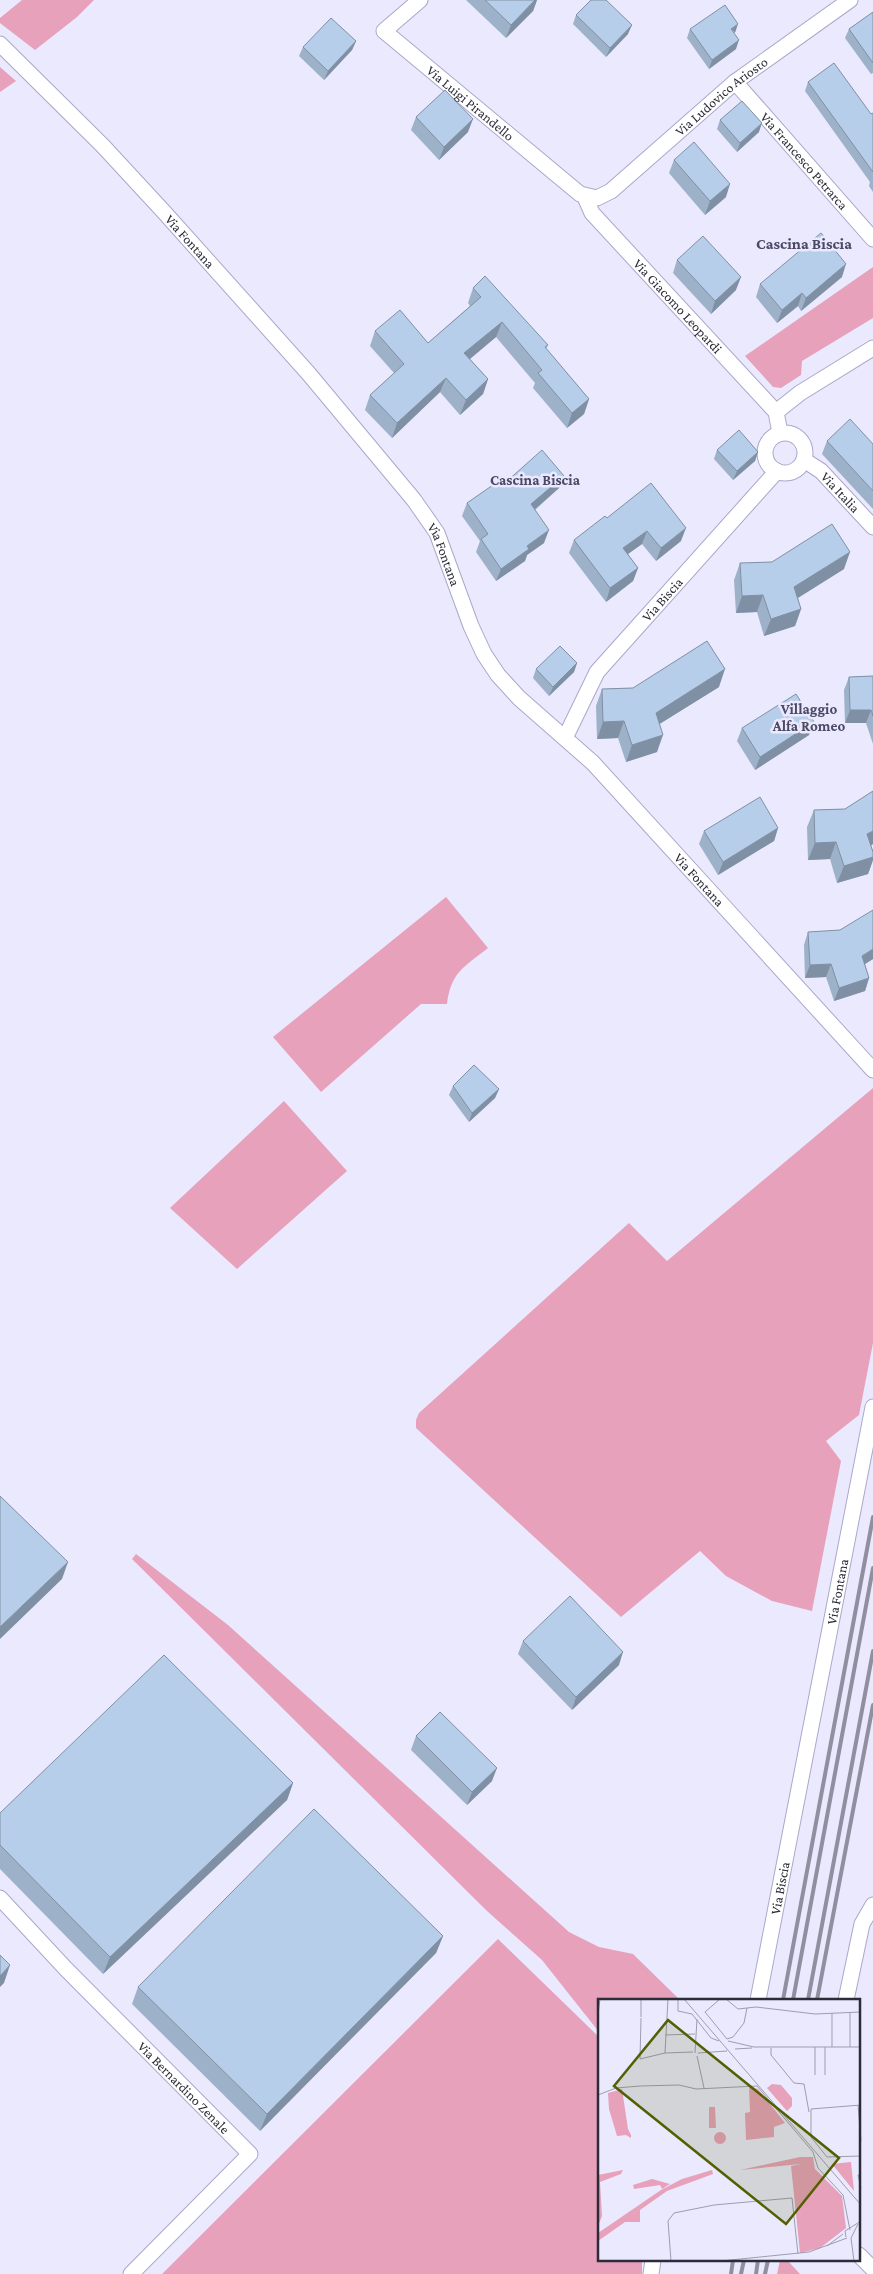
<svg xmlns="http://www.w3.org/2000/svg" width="873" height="2274" viewBox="0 0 873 2274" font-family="'Crimson Pro',serif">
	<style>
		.green { fill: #e7a1bb }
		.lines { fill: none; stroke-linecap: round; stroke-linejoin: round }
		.street-casing { stroke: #aaa8c9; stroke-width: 17 }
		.street { stroke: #fff; stroke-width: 15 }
		.rail { stroke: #908fa0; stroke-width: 4 }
		.wall { fill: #9db1c9 }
		.shaded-wall { fill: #8090a4 }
		.building { fill: #b7ceea; stroke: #8090a4 }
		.labels { text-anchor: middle; stroke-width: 5; stroke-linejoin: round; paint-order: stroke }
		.street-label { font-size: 14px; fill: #2c2b38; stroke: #eae9fe }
		.neighbourhood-label { font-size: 15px; font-weight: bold; fill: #4b4965; stroke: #eae9fe }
		.quarter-label { font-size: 16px; font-weight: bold; fill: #4b4965; stroke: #eae9fe }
		.inset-road { fill: none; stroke: #9e9daf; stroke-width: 1 }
		.view { fill: #535f00; fill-opacity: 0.15; stroke: #535f00; stroke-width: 2.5 }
		.inset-edge { fill: none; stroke: #2c2b38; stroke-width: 2.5 }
	</style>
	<rect width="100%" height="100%" fill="#eae9fe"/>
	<g class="green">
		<path d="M 22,0 L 94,0 L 77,17 L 35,50 L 0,23 L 0,18 Z"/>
		<path d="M 0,67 L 16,81 L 0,92 Z"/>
		<path d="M 873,267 L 873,318 L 802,361 L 801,375 L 781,388 L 773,387 L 745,356 Z"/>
		<path d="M 446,897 L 488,948 C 464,967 451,972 447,1004 L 421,1004 L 321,1092 L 273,1037 Z"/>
		<path d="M 873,1088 L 873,1343 L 859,1415 L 826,1441 L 841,1461 L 812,1611 L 772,1601 L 726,1576 L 700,1551 L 621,1617 L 416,1428 L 416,1420 L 419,1413 L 629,1223 L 667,1261 Z"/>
		<path d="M 284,1101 L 347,1171 L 237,1269 L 170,1208 Z"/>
		<path d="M 136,1554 L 228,1625 L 569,1932 L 599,1947 L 633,1954 L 680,2000 L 599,2000 L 599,2032 L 542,1960 L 487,1911 L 132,1559 Z"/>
		<path d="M 498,1939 L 599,2037 L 599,2260 L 642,2260 L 642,2274 L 162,2274 Z"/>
		<path d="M 780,2260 L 787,2260 L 800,2274 L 777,2274 Z"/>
	</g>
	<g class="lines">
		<defs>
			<g id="street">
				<path id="s1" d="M 420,0 L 384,31 L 580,194 L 597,198 L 611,191 L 735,82 L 850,0"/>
				<path id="s2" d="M 0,44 L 103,146 L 164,212 L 309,374 L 414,500 L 437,533 L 471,626 L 484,654 L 498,675 L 519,698 L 593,763 L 873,1070"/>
				<path id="s3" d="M 735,82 L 873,239"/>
				<path id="s4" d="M 585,197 L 592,213 L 776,412"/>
				<circle cx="785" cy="453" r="20"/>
				<path d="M 780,433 L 776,412 L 800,393 L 873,348"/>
				<path id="s5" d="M 804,460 L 821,471 L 873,527"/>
				<path id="s6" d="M 565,738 L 597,672 L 777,471"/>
				<path id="s7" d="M 0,1898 L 66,1969 L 250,2154 L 131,2274"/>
				<path id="s8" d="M 758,2000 L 873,1407"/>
				<path d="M 846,2000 L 862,1924 L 873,1905"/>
				<path d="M 859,2255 L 873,2269"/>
				<path d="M 651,2274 L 653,2260"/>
			</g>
		</defs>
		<use href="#street" class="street-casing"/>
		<use href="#street" class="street"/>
		<g class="rail">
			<path d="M 783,2000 L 873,1517"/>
			<path d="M 793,2000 L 873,1568"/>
			<path d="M 808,2000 L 873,1651"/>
			<path d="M 817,2000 L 873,1705"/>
			<path d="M 731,2274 L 733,2260"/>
			<path d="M 741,2274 L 744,2260"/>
			<path d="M 756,2274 L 758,2260"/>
			<path d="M 765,2274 L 768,2260"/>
		</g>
	</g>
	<g class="wall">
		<path d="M 466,0 L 537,0 L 533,11 L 506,38 Z"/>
		<path d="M 873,12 L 873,73 L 871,74 L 845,38 L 849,29 Z"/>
		<path d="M 576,15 L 628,34 L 606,57 L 573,24 Z"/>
		<path d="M 690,29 L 734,33 L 736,49 L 709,69 L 687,38 Z"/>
		<path d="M 356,41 L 352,50 L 324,80 L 299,56 L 303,47 Z"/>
		<path d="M 808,82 L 871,114 L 873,113 L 873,192 L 869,186 L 870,182 L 805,91 Z"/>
		<path d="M 416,117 L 468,132 L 439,160 L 411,130 Z"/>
		<path d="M 720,120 L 759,132 L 737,152 L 717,129 Z"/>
		<path d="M 674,160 L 726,197 L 705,215 L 669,173 Z"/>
		<path d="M 677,260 L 736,290 L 711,314 L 673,273 Z"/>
		<path d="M 842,277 L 801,311 L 798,306 L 777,323 L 756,297 L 760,284 Z"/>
		<path d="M 473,288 L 548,345 L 546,349 L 589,399 L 584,414 L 567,428 L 533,388 L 535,383 L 496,337 L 470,359 L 488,379 L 483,394 L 460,415 L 440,392 L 392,438 L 365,410 L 370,395 L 394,373 L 370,346 L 375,331 L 428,343 L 470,306 L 468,303 Z"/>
		<path d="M 827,441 L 873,444 L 873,509 L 822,454 Z"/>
		<path d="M 717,450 L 758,452 L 755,461 L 733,480 L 714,459 Z"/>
		<path d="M 564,476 L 559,488 L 535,510 L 544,543 L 527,555 L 525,561 L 496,581 L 476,552 L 480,541 L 462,516 L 467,503 L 506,482 Z"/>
		<path d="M 607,518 L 681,541 L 656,561 L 642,544 L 628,554 L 638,568 L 633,581 L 606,602 L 569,553 L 574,540 Z"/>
		<path d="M 740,563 L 844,569 L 798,598 L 801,609 L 795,626 L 764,636 L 757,612 L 736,613 L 734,580 Z"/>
		<path d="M 577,663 L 574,672 L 549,696 L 533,678 L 536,669 Z"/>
		<path d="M 873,676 L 873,744 L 866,723 L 845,723 L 844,690 L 849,677 Z"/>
		<path d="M 719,687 L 659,724 L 657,752 L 626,762 L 618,738 L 597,739 L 596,706 L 602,689 Z"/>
		<path d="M 814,722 L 809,735 L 755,770 L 737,741 L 742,728 Z"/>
		<path d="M 873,791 L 873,844 L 871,845 L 873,852 L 873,860 L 868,874 L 837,883 L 830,859 L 808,860 L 807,827 L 814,810 L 845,809 Z"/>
		<path d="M 778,828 L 774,841 L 718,875 L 699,844 L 704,831 Z"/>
		<path d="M 808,932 L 873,959 L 865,964 L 869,978 L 865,991 L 834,1001 L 826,977 L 805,978 L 804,945 Z"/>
		<path d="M 453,1086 L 499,1089 L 495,1098 L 469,1122 L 449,1095 Z"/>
		<path d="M 523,1641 L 619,1665 L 572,1710 L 518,1654 Z"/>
		<path d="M 416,1736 L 492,1781 L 467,1805 L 411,1750 Z"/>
		<path d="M 293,1783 L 287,1800 L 103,1974 L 0,1869 L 0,1813 Z"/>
		<path d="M 443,1936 L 436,1953 L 260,2131 L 132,2004 L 138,1987 Z"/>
	</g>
	<g class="shaded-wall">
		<path d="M 535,0 L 537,0 L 533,11 L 506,38 L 511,25 Z"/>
		<path d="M 738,24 L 735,33 L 731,29 Z"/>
		<path d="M 632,25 L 628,34 L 606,57 L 610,48 Z"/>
		<path d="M 739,40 L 736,49 L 709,69 L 712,60 Z"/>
		<path d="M 356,41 L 352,50 L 324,80 L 328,71 Z"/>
		<path d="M 473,119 L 468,132 L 439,160 L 444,147 Z"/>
		<path d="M 762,123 L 759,132 L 737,152 L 740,143 Z"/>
		<path d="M 730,184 L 726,197 L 705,215 L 710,201 Z"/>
		<path d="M 846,264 L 842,277 L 801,311 L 806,298 Z"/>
		<path d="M 741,277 L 736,290 L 711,314 L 715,301 Z"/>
		<path d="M 802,293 L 798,306 L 777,323 L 782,310 Z"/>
		<path d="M 502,322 L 496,337 L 459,368 L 464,353 Z"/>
		<path d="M 446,378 L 440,392 L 392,438 L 397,423 Z"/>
		<path d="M 488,379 L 483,394 L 460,415 L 466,400 Z"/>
		<path d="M 589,399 L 584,414 L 567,428 L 572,413 Z"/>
		<path d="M 758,452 L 755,461 L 733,480 L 737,471 Z"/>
		<path d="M 564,476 L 559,488 L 526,517 L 531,504 Z"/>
		<path d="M 686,528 L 681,541 L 656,561 L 661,548 Z"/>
		<path d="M 549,530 L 544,543 L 527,555 L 525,561 L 496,581 L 501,569 L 527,546 Z"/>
		<path d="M 647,531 L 642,544 L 618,561 L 623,548 Z"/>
		<path d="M 850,552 L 844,569 L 788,604 L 794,587 Z"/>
		<path d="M 638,568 L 633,581 L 606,602 L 610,588 Z"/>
		<path d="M 763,595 L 757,612 L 736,613 L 742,596 Z"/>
		<path d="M 801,609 L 795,626 L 764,636 L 771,619 Z"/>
		<path d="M 577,663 L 574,672 L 549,696 L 553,687 Z"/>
		<path d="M 725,669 L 719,687 L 650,730 L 656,713 Z"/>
		<path d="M 850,710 L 871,710 L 866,723 L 845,723 Z"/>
		<path d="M 624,721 L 618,738 L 597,739 L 603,722 Z"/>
		<path d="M 814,722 L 809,735 L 755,770 L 760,757 Z"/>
		<path d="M 663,735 L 657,752 L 626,762 L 632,745 Z"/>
		<path d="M 778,828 L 774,841 L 718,875 L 723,862 Z"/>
		<path d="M 873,831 L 873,844 L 861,852 L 867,834 Z"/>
		<path d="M 836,842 L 830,859 L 808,860 L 815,843 Z"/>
		<path d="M 873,857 L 873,860 L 868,874 L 837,883 L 844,866 Z"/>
		<path d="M 873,949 L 873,959 L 857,969 L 862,956 Z"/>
		<path d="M 831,964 L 826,977 L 805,978 L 810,965 Z"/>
		<path d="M 869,978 L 865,991 L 834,1001 L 839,988 Z"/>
		<path d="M 499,1089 L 495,1098 L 469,1122 L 472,1113 Z"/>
		<path d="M 68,1562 L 62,1579 L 0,1639 L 0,1627 Z"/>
		<path d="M 623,1652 L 619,1665 L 572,1710 L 576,1697 Z"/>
		<path d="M 497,1768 L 492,1781 L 467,1805 L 472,1792 Z"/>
		<path d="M 293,1783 L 287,1800 L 103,1974 L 110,1957 Z"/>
		<path d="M 443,1936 L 436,1953 L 260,2131 L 267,2114 Z"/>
		<path d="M 10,1965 L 4,1983 L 0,1987 L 0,1976 Z"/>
	</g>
	<g class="building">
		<path d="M 485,0 L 535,0 L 511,25 Z"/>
		<path d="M 591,0 L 606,0 L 632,25 L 610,48 L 576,15 Z"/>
		<path d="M 725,5 L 738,24 L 731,29 L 739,40 L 712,60 L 690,29 Z"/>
		<path d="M 873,12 L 873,63 L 849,29 Z"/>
		<path d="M 331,18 L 356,41 L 328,71 L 303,47 Z"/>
		<path d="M 834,63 L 871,114 L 873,113 L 873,172 L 808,82 Z"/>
		<path d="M 445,90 L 473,119 L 444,147 L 416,117 Z"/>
		<path d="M 742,101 L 762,123 L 740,143 L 720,120 Z"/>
		<path d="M 694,142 L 730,184 L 710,201 L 674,160 Z"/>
		<path d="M 821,233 L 846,264 L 806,298 L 802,293 L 782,310 L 760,284 Z"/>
		<path d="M 703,236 L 741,277 L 715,301 L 677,260 Z"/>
		<path d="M 485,276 L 548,345 L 545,347 L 589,399 L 572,413 L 538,373 L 542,370 L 502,322 L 464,353 L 488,379 L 466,400 L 446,378 L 397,423 L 370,395 L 404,364 L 375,331 L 400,310 L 428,343 L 481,297 L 473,288 Z"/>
		<path d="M 850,419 L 873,444 L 873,491 L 827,441 Z"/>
		<path d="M 739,430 L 758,452 L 737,471 L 717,450 Z"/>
		<path d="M 542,450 L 564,476 L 531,504 L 549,530 L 527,546 L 529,549 L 501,569 L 481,539 L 488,534 L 467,503 L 503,478 L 506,482 Z"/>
		<path d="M 651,483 L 686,528 L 661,548 L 647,531 L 623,548 L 638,568 L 610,588 L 574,540 L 605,516 L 607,518 Z"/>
		<path d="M 832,524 L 850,552 L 794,587 L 801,609 L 771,619 L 763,595 L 742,596 L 740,563 L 772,562 Z"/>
		<path d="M 707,641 L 725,669 L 656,713 L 663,735 L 632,745 L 624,721 L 603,722 L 602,689 L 633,688 Z"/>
		<path d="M 560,646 L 577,663 L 553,687 L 536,669 Z"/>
		<path d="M 873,676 L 873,716 L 871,710 L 850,710 L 849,677 Z"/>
		<path d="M 796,694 L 814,722 L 760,757 L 742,728 Z"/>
		<path d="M 873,791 L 873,831 L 867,834 L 873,852 L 873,857 L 844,866 L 836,842 L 815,843 L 814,810 L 845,809 Z"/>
		<path d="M 760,797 L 778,828 L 723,862 L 704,831 Z"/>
		<path d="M 873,910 L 873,949 L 862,956 L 869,978 L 839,988 L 831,964 L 810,965 L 808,932 L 840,930 Z"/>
		<path d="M 474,1065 L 499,1089 L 472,1113 L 453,1086 Z"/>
		<path d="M 0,1496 L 68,1562 L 0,1627 Z"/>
		<path d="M 570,1596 L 623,1652 L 576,1697 L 523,1641 Z"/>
		<path d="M 164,1655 L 293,1783 L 110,1957 L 0,1845 L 0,1813 Z"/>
		<path d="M 440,1712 L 497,1768 L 472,1792 L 416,1736 Z"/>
		<path d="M 314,1809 L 443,1936 L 267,2114 L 138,1987 Z"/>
		<path d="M 0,1955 L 10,1965 L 0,1976 Z"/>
	</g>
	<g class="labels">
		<g class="street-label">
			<text dy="5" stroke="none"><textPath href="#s1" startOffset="481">Via Ludovico Ariosto</textPath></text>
			<text dy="5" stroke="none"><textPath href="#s1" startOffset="160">Via Luigi Pirandello</textPath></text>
			<text dy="5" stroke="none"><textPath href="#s3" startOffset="105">Via Francesco Petrarca</textPath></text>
			<text dy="5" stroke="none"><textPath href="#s2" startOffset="274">Via Fontana</textPath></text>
			<text dy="5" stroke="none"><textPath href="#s4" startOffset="144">Via Giacomo Leopardi</textPath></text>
			<text dy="5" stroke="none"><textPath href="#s5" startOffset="49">Via Italia</textPath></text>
			<text dy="5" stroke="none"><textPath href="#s2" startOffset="679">Via Fontana</textPath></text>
			<text dy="5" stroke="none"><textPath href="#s6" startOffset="171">Via Biscia</textPath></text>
			<text dy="5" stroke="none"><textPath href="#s2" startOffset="1099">Via Fontana</textPath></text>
			<text dy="5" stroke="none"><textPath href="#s8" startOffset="416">Via Fontana</textPath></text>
			<text dy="5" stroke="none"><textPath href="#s8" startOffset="114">Via Biscia</textPath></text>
			<text dy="5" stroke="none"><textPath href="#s7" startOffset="264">Via Bernardino Zenale</textPath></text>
		</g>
		<g class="neighbourhood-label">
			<text x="535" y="485">Cascina Biscia</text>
			<text x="809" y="714">Villaggio<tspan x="809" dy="17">Alfa Romeo</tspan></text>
		</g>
		<g class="quarter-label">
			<text x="804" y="249">Cascina Biscia</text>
		</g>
	</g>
	<g transform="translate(598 1999)">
		<rect width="262" height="262" fill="#eae9fe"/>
		<path d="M 174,85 L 183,86 L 194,99 L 194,107 L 189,112 L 169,89 ZM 151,87 L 160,90 L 187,124 L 176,128 L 176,138 L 148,141 L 147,114 L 152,113 ZM 24,90 L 30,130 L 33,136 L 33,139 L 28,136 L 19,137 L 11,110 L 10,94 ZM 111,108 L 117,108 L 118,129 L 111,129 ZM116 139a6 6 0 1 1 12 0a6 6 0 1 1-12 0ZM 202,158 L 215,158 L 217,170 L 244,197 L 248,229 L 222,249 L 202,254 L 193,167 L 203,165 L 142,171 ZM 253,163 L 256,192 L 234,165 ZM 25,171 L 23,175 L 2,183 L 4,217 L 0,227 L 0,176 ZM 114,171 L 115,175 L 69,192 L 42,211 L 42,223 L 27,223 L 0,242 L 0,234 L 63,191 L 84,180 ZM 54,180 L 72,185 L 64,190 L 62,186 L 36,190 L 35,186 Z" fill="#e7a1bb"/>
		<path class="inset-road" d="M 80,0 L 80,12 L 94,15 L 113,39 L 121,42M 86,0 L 263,206M 122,0 L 107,13 L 129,40 L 135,38 L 146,24 L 149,9M 128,0 L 140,10 L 158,8 L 217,15 L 263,13M 0,15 L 2,0M 43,18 L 43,0M 43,19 L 42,60 L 67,54 L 70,0M 67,36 L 97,35M 130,42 L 156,48 L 263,48M 217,48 L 217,76M 227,48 L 227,76M 234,48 L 234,14M 252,48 L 252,14M 173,49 L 173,56 L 196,84 L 206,85 L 211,113M 137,50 L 154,49M 67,54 L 95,53M 97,54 L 99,20M 100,54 L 129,52M 99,57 L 106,89M 0,96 L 18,89 L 42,87 L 81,86 L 98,90 L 159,87 L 215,153 L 220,169 L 245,196 L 252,231M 260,106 L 263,142M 213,110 L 213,138 L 229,158 L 263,157M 213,110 L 263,106M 263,175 L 260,176 L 263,189M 248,238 L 247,232 L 263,222M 229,247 L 245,235M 73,262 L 70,222 L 76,214 L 116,206 L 194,199 L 200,255M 123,262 L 211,253 L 249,239M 256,262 L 253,239 L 260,225"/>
		<path class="view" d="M 70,21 L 241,159 L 188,225 L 16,87 Z"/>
		<rect width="262" height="262" class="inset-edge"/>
	</g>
</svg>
